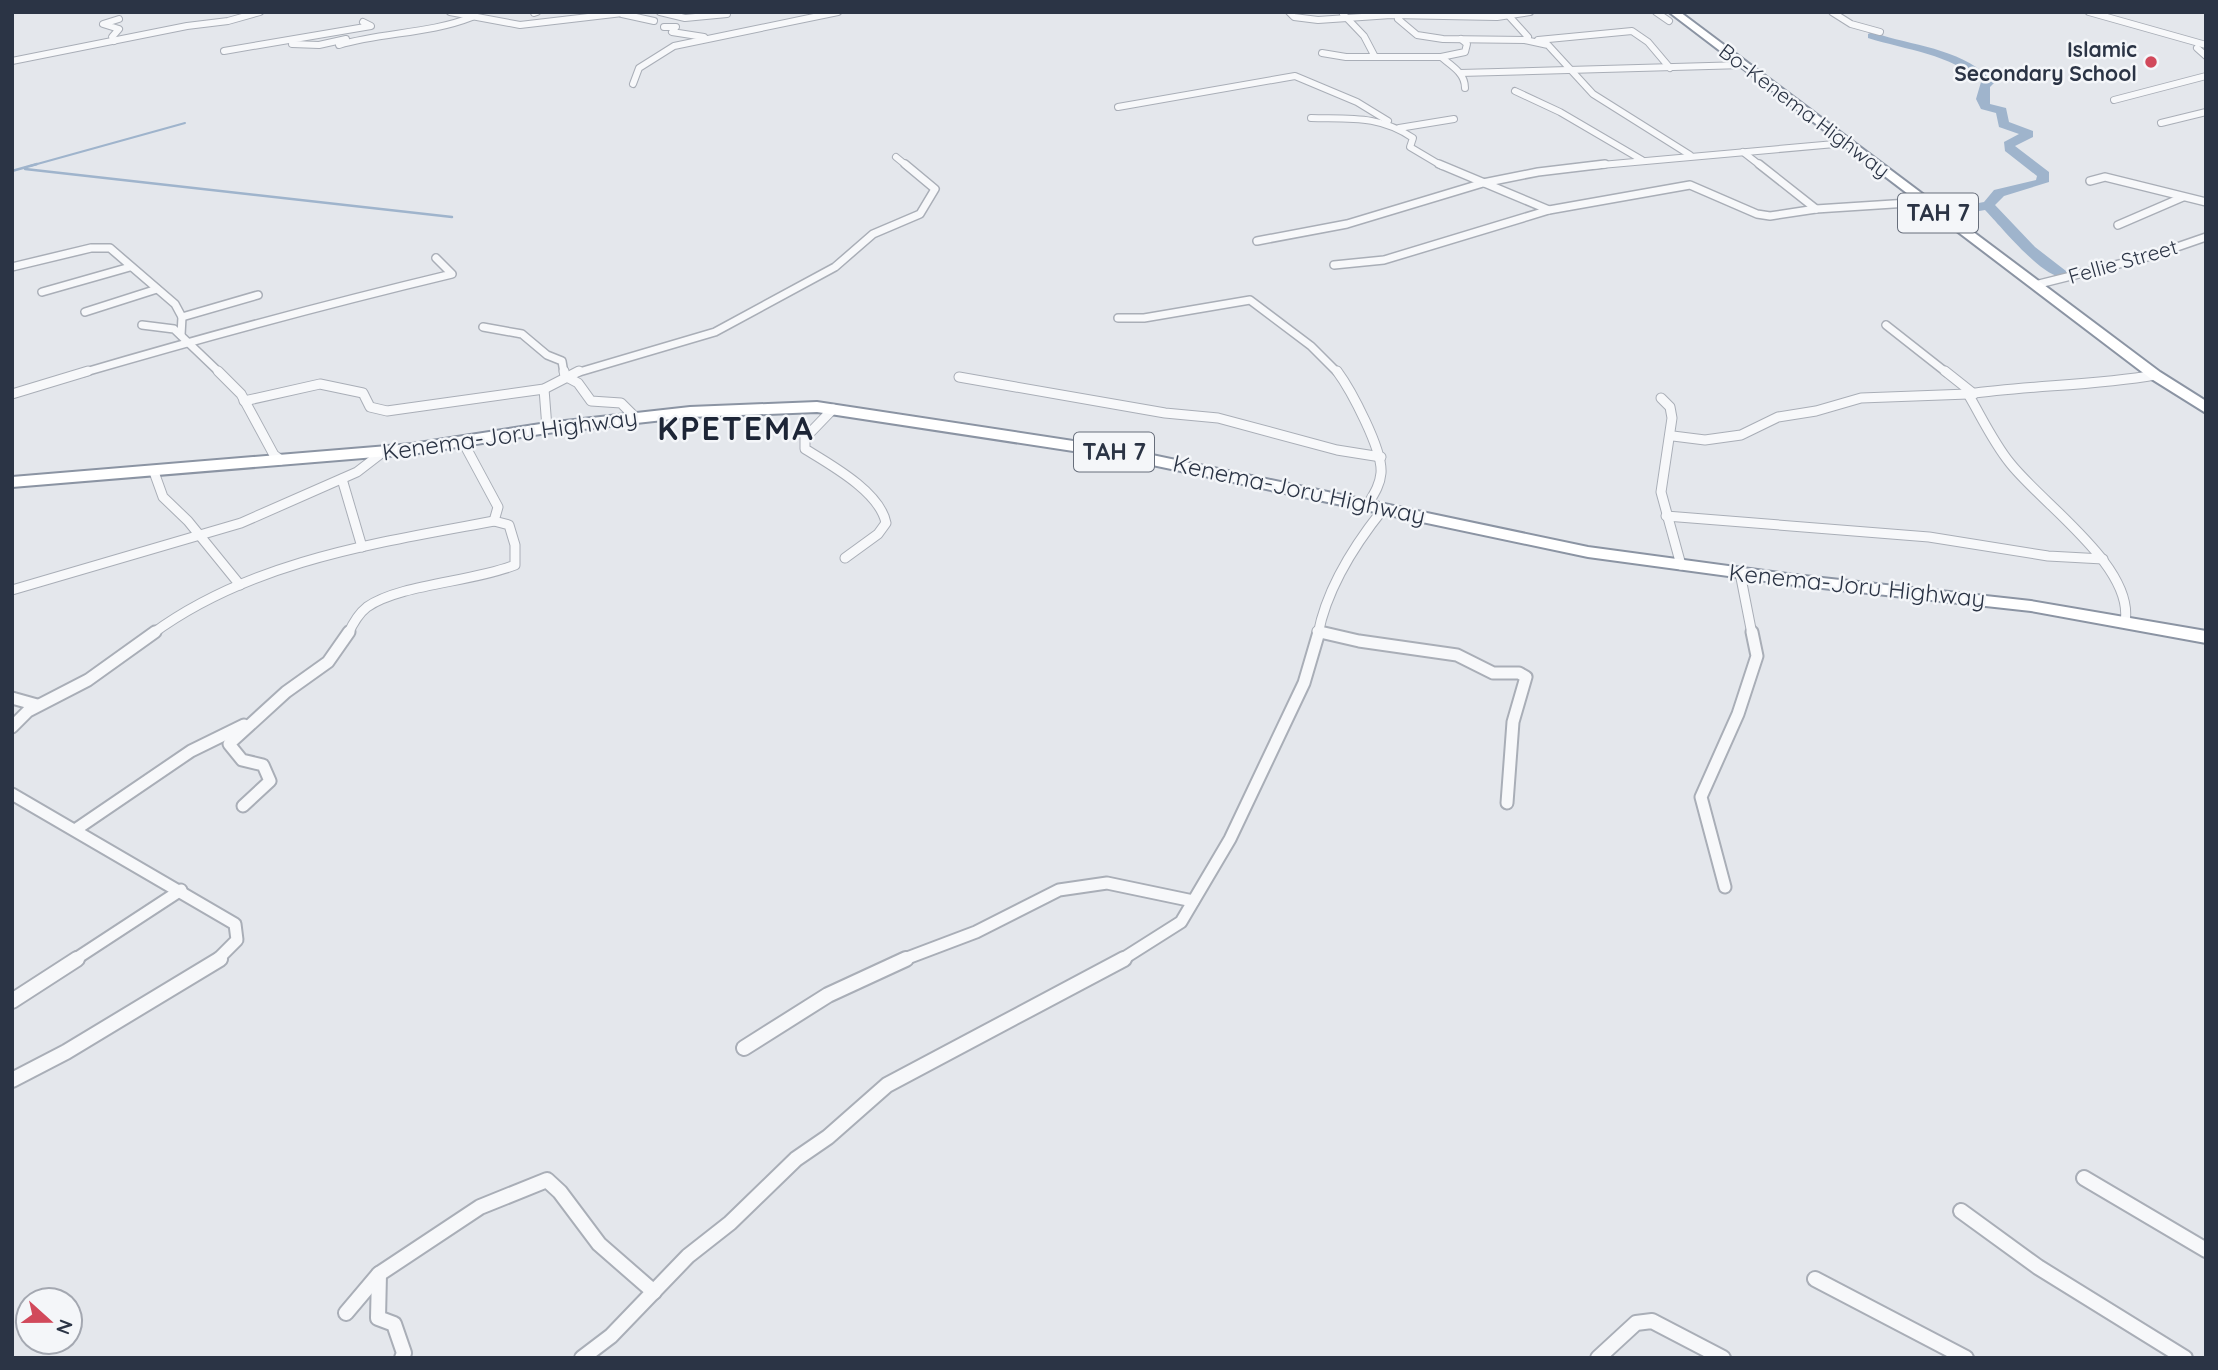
<svg xmlns="http://www.w3.org/2000/svg" width="2218" height="1370" viewBox="0 0 2218 1370" font-family="Quicksand,sans-serif">
	<style>
		.lines { fill: none; stroke-linecap: round; stroke-linejoin: round }
		.stream-far1 { stroke: #9fb4cc; stroke-width: 2 }
		.stream { stroke: #9fb4cc; stroke-width: 2.5 }
		.river { fill: #9fb4cc; fill-rule: evenodd }
		.minor-far4-casing { stroke: #a9aeb7; stroke-width: 8 }
		.minor-far3-casing { stroke: #a9aeb7; stroke-width: 10 }
		.minor-far2-casing { stroke: #a9aeb7; stroke-width: 11 }
		.minor-far1-casing { stroke: #a9aeb7; stroke-width: 15 }
		.minor-casing { stroke: #a9aeb7; stroke-width: 18 }
		.trunk-casing { stroke: #8b94a3; stroke-width: 4 }
		.minor-far4 { stroke: #f7f8fa; stroke-width: 6 }
		.minor-far3 { stroke: #f7f8fa; stroke-width: 7 }
		.minor-far2 { stroke: #f7f8fa; stroke-width: 9 }
		.minor-far1 { stroke: #f7f8fa; stroke-width: 11 }
		.minor { stroke: #f7f8fa; stroke-width: 14 }
		.trunk { fill: #fff; fill-rule: evenodd }
		.poi-dot { fill: #d1495b; stroke: #f4f6f9; stroke-width: 2.5 }
		.labels { text-anchor: middle; stroke-width: 5; stroke-linejoin: round; paint-order: stroke }
		.far-poi-label { font-size: 21px; font-weight: bold; fill: #2b3445; stroke: #f4f6f9; text-anchor: end }
		.far-street-label { font-size: 21px; fill: #2b3445; stroke: #f4f6f9 }
		.shield { fill: #f4f6f9; stroke: #676e7b; stroke-width: 2 }
		.shield-label { font-size: 23px; font-weight: bold; fill: #2b3445 }
		.street-label { font-size: 24px; fill: #2b3445; stroke: #f4f6f9 }
		.district-label { font-size: 32px; font-weight: bold; letter-spacing: 2px; fill: #1d2536; stroke: #f4f6f9 }
	</style>
	<rect width="100%" height="100%" fill="#e4e7ec"/>
	<g class="lines">
		<path class="stream-far1" d="M 30,166 L 185,123"/>
		<g class="stream">
			<path d="M 25,169 L 452,217"/>
			<path d="M 12,171 L 37,164"/>
		</g>
		<path class="river" d="M 1876,30 L 1884,30 L 1881,35 C 1920,47 1966,50 1994,83 L 1990,87 L 1990,104 L 2006,108 L 2009,122 L 2033,131 L 2033,137 L 2015,146 L 2049,172 L 2049,182 L 2004,196 L 1995,205 L 2035,247 L 2066,271 L 2066,277 C 2045,282 2000,225 1985,210 L 1968,213 L 1933,208 L 1931,205 L 1938,201 L 1968,205 L 1984,202 L 1994,190 L 2036,180 L 2037,176 L 2005,151 L 2004,142 L 2019,134 L 1999,127 L 1996,113 L 1981,109 L 1976,99 L 1981,82 C 1951,54 1906,50 1868,38 L 1868,34 Z"/>
		<defs>
			<g id="minor-far4">
				<path d="M 450,12 L 520,25 L 631,12"/>
				<path d="M 660,12 L 685,18 L 727,14"/>
				<path d="M 1289,12 L 1294,17 L 1318,20 L 1391,15 L 1497,17 L 1530,12"/>
				<path d="M 1656,12 L 1669,21"/>
				<path d="M 1832,12 L 1851,24 L 1880,32"/>
				<path d="M 2089,12 L 2206,45"/>
				<path d="M 534,13 L 537,12"/>
				<path d="M 622,14 L 654,21"/>
				<path d="M 1343,14 L 1364,36 L 1374,55"/>
				<path d="M 1401,15 L 1398,19 L 1417,35 L 1443,39 L 1525,40 L 1548,45 L 1593,94 L 1690,155"/>
				<path d="M 1509,16 L 1528,37 L 1525,40"/>
				<path d="M 664,27 L 676,27 L 672,32 L 704,37"/>
				<path d="M 1538,40 L 1632,31 L 1648,42 L 1670,68"/>
				<path d="M 114,41 L 112,37 L 119,29 L 103,24 L 119,19"/>
				<path d="M 292,44 L 319,45 L 346,39"/>
				<path d="M 339,45 C 383,32 429,34 472,17"/>
				<path d="M 2197,48 L 2206,56"/>
				<path d="M 224,51 L 371,26 L 363,22"/>
				<path d="M 1322,53 L 1346,57 L 1441,57 C 1452,66 1465,73 1465,88"/>
				<path d="M 1441,57 L 1465,52 L 1467,44 L 1461,39"/>
				<path d="M 12,61 L 187,26 L 228,21 L 260,12"/>
				<path d="M 1460,73 L 1744,65"/>
				<path d="M 633,84 L 639,68 L 674,46 L 838,12"/>
				<path d="M 1515,91 L 1560,112 L 1642,160"/>
				<path d="M 2114,100 L 2206,76"/>
				<path d="M 1118,107 L 1295,76 L 1357,102 L 1388,121"/>
				<path d="M 1311,118 C 1350,119 1379,115 1413,138 L 1410,147 L 1442,166"/>
				<path d="M 2161,123 L 2206,112"/>
				<path d="M 1399,128 L 1454,119"/>
				<path d="M 1743,152 L 1761,166"/>
				<path d="M 896,157 L 907,166"/>
				<path d="M 1590,166 L 1846,143"/>
			</g>
			<g id="minor-far3">
				<path d="M 1759,164 L 1816,209"/>
				<path d="M 2090,181 L 2105,177 L 2206,202"/>
				<path d="M 1549,210 L 1690,185 L 1757,214 L 1770,216 L 1816,209 L 1924,202"/>
				<path d="M 2118,225 L 2183,197"/>
				<path d="M 1257,241 L 1347,224 L 1483,183 L 1538,172 L 1605,164"/>
				<path d="M 1334,265 L 1384,260 L 1549,210 L 1439,164"/>
				<path d="M 12,267 L 91,248 L 110,248 L 175,304 L 182,317 L 181,335"/>
				<path d="M 2039,284 L 2151,256 L 2206,237"/>
				<path d="M 42,292 L 130,267"/>
				<path d="M 85,312 L 157,289"/>
				<path d="M 182,317 L 258,295"/>
				<path d="M 1118,318 L 1144,318 L 1250,300 L 1311,346 L 1338,373"/>
				<path d="M 142,325 L 174,329 L 220,373"/>
				<path d="M 1886,325 L 1947,373"/>
				<path d="M 483,327 L 522,334 L 547,355 L 562,361 L 564,373"/>
				<path d="M 82,373 C 205,337 327,304 452,274 L 436,258"/>
				<path d="M 576,373 L 715,332 L 835,267 L 873,234 L 920,214 L 935,189 L 905,164"/>
			</g>
			<g id="minor-far2">
				<path d="M 218,371 L 241,394 L 274,455 L 281,460"/>
				<path d="M 564,371 L 565,376 L 578,383 L 591,401 L 621,403 L 635,417"/>
				<path d="M 1337,371 C 1351,390 1383,450 1381,473 C 1380,485 1374,494 1368,504"/>
				<path d="M 1945,371 L 1974,394"/>
				<path d="M 959,377 L 1165,413 L 1218,418 L 1337,450 L 1381,457"/>
				<path d="M 544,389 L 547,428"/>
				<path d="M 12,394 L 88,371"/>
				<path d="M 1661,398 L 1670,407 L 1672,418 L 1661,492 L 1681,565"/>
				<path d="M 244,401 L 320,384 L 363,393 L 370,407 L 387,411 L 544,389 L 579,371"/>
				<path d="M 833,409 L 805,438 L 805,449 C 831,465 880,492 886,523 L 878,534 L 845,558"/>
				<path d="M 1673,436 L 1705,440 L 1741,435 L 1778,417 L 1816,411 L 1861,398 L 1968,394"/>
				<path d="M 154,472 L 163,497 L 188,521 L 240,585"/>
				<path d="M 342,479 L 362,547"/>
				<path d="M 1666,516 L 1929,537 L 2048,556 L 2103,559"/>
				<path d="M 1740,573 L 1752,634"/>
				<path d="M 12,590 L 241,523 L 357,472 L 383,452"/>
				<path d="M 2125,622 C 2135,567 2042,504 2010,463 C 1993,442 1981,416 1968,394 C 2030,385 2093,386 2155,375"/>
				<path d="M 1317,631 L 1328,634"/>
				<path d="M 152,634 C 251,561 376,543 494,521"/>
				<path d="M 348,634 C 353,623 358,614 367,607 C 400,584 473,582 515,565 L 515,545 L 509,525 L 494,521 L 498,507 L 463,442"/>
				<path d="M 1318,634 C 1327,587 1355,544 1384,508"/>
			</g>
			<g id="minor-far1">
				<path d="M 1320,632 L 1359,641 L 1457,655 L 1493,673 L 1519,673 L 1526,677 L 1513,722 L 1507,803"/>
				<path d="M 12,698 L 37,705"/>
				<path d="M 12,727 L 28,711 L 88,680 L 155,632"/>
				<path d="M 12,794 L 235,924 L 237,940 L 217,960"/>
				<path d="M 243,806 L 270,781 L 263,765 L 242,760 L 229,744 L 286,692 L 328,662 L 349,632"/>
				<path d="M 75,830 L 191,751 L 244,725"/>
				<path d="M 1725,887 L 1701,797 L 1738,714 L 1757,656 L 1752,632"/>
				<path d="M 74,960 L 181,890"/>
				<path d="M 902,960 L 976,932 L 1059,890 L 1107,883 L 1193,901"/>
				<path d="M 1121,960 L 1181,922 L 1230,839 L 1304,683 L 1319,632"/>
			</g>
			<g id="minor">
				<path d="M 12,1001 L 77,959"/>
				<path d="M 744,1048 L 828,995 L 906,959"/>
				<path d="M 12,1080 L 66,1052 L 220,959"/>
				<path d="M 2084,1178 L 2206,1250"/>
				<path d="M 1961,1211 L 2038,1267 L 2185,1358"/>
				<path d="M 1815,1279 L 1966,1358"/>
				<path d="M 346,1313 L 379,1274"/>
				<path d="M 402,1358 L 404,1353 L 394,1324 L 378,1318 L 379,1274 L 480,1207 L 547,1180 L 560,1192 L 599,1244 L 654,1292"/>
				<path d="M 582,1358 L 611,1336 L 688,1256 L 730,1223 L 796,1159 L 828,1137 L 887,1085 L 1124,959"/>
				<path d="M 1598,1358 L 1636,1323 L 1652,1321 L 1723,1358"/>
			</g>
			<g id="trunk">
				<path d="M 1669,12 L 1680,12 L 2160,372 L 2206,401 L 2206,413 L 2150,378 Z"/>
				<path d="M 817,402 L 1119,448 L 1588,547 L 1795,575 L 2031,601 L 2206,631 L 2206,643 L 2031,611 L 1795,585 L 1588,557 L 1119,458 L 817,412 L 690,417 L 547,433 L 412,454 L 12,487 L 12,477 L 412,444 L 547,423 L 690,407 Z"/>
			</g>
		</defs>
		<use href="#minor-far4" class="minor-far4-casing"/>
		<use href="#minor-far3" class="minor-far3-casing"/>
		<use href="#minor-far2" class="minor-far2-casing"/>
		<use href="#minor-far1" class="minor-far1-casing"/>
		<use href="#minor" class="minor-casing"/>
		<use href="#trunk" class="trunk-casing"/>
		<use href="#minor-far4" class="minor-far4"/>
		<use href="#minor-far3" class="minor-far3"/>
		<use href="#minor-far2" class="minor-far2"/>
		<use href="#minor-far1" class="minor-far1"/>
		<use href="#minor" class="minor"/>
		<use href="#trunk" class="trunk"/>
	</g>
	<circle class="poi-dot" cx="2151" cy="62" r="7"/>
	<g class="labels">
		<g class="far-poi-label">
			<text x="2137" y="57">Islamic<tspan x="2137" dy="24">Secondary School</tspan></text>
		</g>
		<g class="far-street-label">
			<text transform="translate(1804 111) rotate(37)" y="7">Bo-Kenema Highway</text>
			<text transform="translate(2123 262) rotate(-16)" y="7">Fellie Street</text>
		</g>
		<g class="shield">
			<rect x="1898" y="193.5" width="80" height="39" rx="5"/>
			<rect x="1074" y="432.5" width="80" height="39" rx="5"/>
		</g>
		<g class="shield-label">
			<text x="1938" y="221">TAH 7</text>
			<text x="1114" y="460">TAH 7</text>
		</g>
		<g class="street-label">
			<text transform="translate(510 435) rotate(-8)" y="8">Kenema-Joru Highway</text>
			<text transform="translate(1299 490) rotate(12)" y="8">Kenema-Joru Highway</text>
			<text transform="translate(1857 586) rotate(6)" y="8">Kenema-Joru Highway</text>
		</g>
		<g class="district-label">
			<text x="736" y="440">KPETEMA</text>
		</g>
	</g>
	<rect width="2218" height="1370" fill="none" stroke="#2b3445" stroke-width="28"/>
	<g transform="translate(49 1321) rotate(111)"><circle r="33" fill="#f4f6f9" stroke="#a4a8b1" stroke-width="2"/>
	<path d="M0-5L12 26L0 18L-12 26Z" fill="#d1495b"/>
	<text y="-10" font-size="19" font-weight="bold" text-anchor="middle" fill="#2b3445">N</text>
	</g>
</svg>
